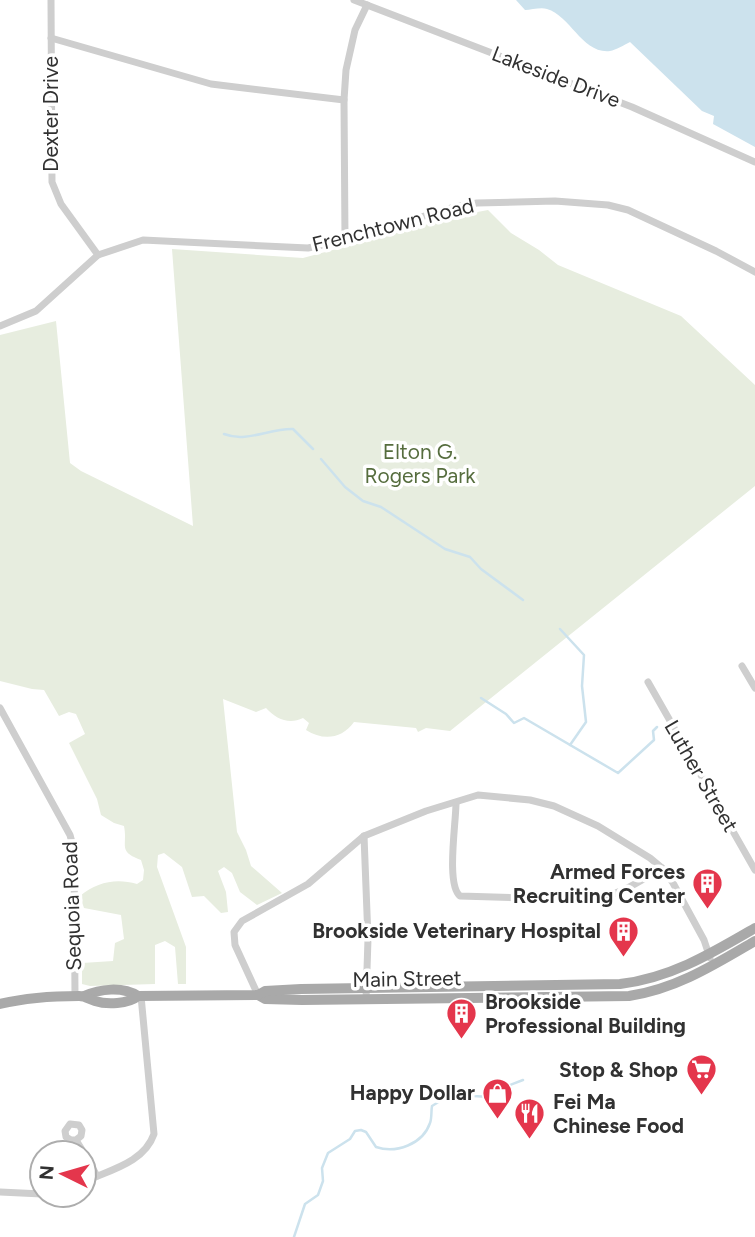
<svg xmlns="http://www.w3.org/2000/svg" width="755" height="1237" viewBox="0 0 755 1237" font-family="Figtree,sans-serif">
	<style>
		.green { fill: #e7eddf }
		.water { fill: #cce2ed }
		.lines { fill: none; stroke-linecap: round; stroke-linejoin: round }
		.stream { stroke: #cce2ed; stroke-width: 2.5 }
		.minor { stroke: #cecece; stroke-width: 7 }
		.primary { stroke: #a9a9a9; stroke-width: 10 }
		.labels { text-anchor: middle; stroke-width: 7; stroke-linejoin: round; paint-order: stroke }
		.street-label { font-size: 21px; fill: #313131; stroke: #fff }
		.park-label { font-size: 21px; fill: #566d3e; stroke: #fff }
		.poi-label { font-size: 21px; font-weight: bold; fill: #313131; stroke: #fff; text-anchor: end }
	</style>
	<rect width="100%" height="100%" fill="#fff"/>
	<path class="green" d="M 488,210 L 511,233 L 539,250 L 558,265 L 681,316 L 755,385 L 755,486 L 450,731 L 426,728 L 418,732 L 416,728 L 354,722 C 342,739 323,741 306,730 L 309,723 L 303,718 C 289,725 276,719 266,708 L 256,712 L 223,699 L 237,832 L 246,850 L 251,866 L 282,893 L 257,905 L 240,892 L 232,873 L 224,867 L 218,871 L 226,892 L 228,912 L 221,913 L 204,896 L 192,897 L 182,867 L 164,853 L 158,855 L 157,867 L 186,947 L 186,984 L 178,984 L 175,947 L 165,941 L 155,945 L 155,984 L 90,986 L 82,984 L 82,963 L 113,961 L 115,943 L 124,939 L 121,915 L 84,908 L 80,896 C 97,882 116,878 137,884 L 143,880 L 144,870 L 141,860 C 117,851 128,846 124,826 L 114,823 L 101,815 L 97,799 L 69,743 L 85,734 L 76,714 L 69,712 L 59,716 L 44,690 L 32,689 L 0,681 L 0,335 L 56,321 L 70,463 L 81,471 L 193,526 L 172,249 L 303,258 L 462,215 Z"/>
	<path class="water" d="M 516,0 L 755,0 L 755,147 L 713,124 L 714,116 L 702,111 L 630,42 C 624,45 616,50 610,51 C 582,54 571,16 547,9 C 541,7 531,10 525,10 Z"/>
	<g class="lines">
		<g class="stream">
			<path d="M 224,434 C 247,443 270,428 293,429 L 313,449"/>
			<path d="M 321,459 L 345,487 L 363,501 L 381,507 L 445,549 L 470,557 L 481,569 L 523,600"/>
			<path d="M 560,629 L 584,655 L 582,686 L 586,722 L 570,745"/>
			<path d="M 481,698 L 506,714 L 514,723 L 524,718 L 618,773 L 654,740 L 653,731 L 657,727"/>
			<path d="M 294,1237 L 305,1204 L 318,1195 L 323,1181 L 322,1168 L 328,1153 L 350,1139 L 355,1131 L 361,1130 L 366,1132 L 376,1147 C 396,1154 423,1144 430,1123 C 432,1118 431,1111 432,1106 L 445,1098 L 456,1095 L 490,1097 L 502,1088 L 523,1080"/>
		</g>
		<g class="minor">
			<path d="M 51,0 L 52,182 L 61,204 L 98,255"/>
			<path d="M 354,0 L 632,107 L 755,162"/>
			<path d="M 51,38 L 211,84 L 344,100"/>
			<path d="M 345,240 L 344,100 L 346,70 L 355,30 L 367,5"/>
			<path d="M 0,326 L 36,311 L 98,255 L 143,240 L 308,248 L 345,240 L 454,207 L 477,203 L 555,201 L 608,205 L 628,210 L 716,251 L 755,272"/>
			<path d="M 742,666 L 755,688"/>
			<path d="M 648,682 L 755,870"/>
			<path d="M 0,708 L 70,835 L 74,850 L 75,996"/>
			<path d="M 456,803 C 456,823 446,885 460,896 L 585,900 C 615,898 637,883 662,868"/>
			<path d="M 364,836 L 368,939 L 366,999"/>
			<path d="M 258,995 L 235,945 L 234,932 L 242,921 L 308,884 L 364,836 L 426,811 L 478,795 L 530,800 L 554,806 L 598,826 L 650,858 L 662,868 L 673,883 L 704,940 L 710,958"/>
			<path d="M 76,1140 L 81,1136 L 82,1130 L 79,1125 L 70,1124 L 65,1131 L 66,1137 L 71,1140 L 76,1140 L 84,1153"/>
			<path d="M 84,1153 L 97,1176"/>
			<path d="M 84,1182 C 109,1170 144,1163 154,1134 L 141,996"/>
			<path d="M 0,1192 L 42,1194"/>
		</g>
		<g class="primary">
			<path d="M 258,995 L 265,999 L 302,1000 L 629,996 C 676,989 714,965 755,941"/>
			<path d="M 84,996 C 100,989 122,986 138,996"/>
			<path d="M 0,1004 C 25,998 53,996 79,996 C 85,996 89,999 95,1001 C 107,1005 128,1004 138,996 L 258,995 L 265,991 L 301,989 L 620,984 C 671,978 712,953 755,928"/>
		</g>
	</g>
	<defs>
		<symbol id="building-pin" viewBox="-11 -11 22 30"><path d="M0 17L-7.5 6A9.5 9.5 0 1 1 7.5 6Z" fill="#e4364c" stroke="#fff"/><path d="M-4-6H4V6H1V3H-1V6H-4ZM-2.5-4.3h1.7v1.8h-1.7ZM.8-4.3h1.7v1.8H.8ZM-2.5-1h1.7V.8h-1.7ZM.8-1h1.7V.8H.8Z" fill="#fff"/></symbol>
		<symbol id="supermarket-pin" viewBox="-11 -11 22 30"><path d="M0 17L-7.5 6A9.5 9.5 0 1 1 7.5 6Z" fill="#e4364c" stroke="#fff"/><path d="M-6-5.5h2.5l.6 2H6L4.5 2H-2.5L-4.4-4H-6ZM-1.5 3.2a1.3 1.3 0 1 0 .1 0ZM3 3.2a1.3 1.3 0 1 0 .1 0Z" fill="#fff"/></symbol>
		<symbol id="shop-pin" viewBox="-11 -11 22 30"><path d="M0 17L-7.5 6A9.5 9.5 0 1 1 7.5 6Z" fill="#e4364c" stroke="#fff"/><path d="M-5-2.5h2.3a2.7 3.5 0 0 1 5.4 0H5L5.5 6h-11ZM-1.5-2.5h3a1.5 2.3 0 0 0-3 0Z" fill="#fff"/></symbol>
		<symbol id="restaurant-pin" viewBox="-11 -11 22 30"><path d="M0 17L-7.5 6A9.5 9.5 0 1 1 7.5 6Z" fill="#e4364c" stroke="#fff"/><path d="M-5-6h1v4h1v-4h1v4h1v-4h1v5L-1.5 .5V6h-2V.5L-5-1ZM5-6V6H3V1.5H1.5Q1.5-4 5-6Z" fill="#fff"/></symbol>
	</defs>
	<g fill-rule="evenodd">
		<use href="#building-pin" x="690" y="866" width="35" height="47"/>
		<use href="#building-pin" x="606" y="914" width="35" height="47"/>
		<use href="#building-pin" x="444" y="996" width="35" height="47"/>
		<use href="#supermarket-pin" x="684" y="1052" width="35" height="47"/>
		<use href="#shop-pin" x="480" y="1076" width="35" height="47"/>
		<use href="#restaurant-pin" x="512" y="1096" width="35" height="47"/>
	</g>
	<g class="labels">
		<g class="street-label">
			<text transform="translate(556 77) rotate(21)" y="7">Lakeside Drive</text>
			<text transform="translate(51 114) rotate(-90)" y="7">Dexter Drive</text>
			<text transform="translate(393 225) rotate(-14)" y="7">Frenchtown Road</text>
			<text transform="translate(701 776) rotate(60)" y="7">Luther Street</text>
			<text transform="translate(72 906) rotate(-92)" y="7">Sequoia Road</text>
			<text transform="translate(407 979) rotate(-1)" y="7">Main Street</text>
		</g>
		<g class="park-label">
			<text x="420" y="459">Elton G.<tspan x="420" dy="24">Rogers Park</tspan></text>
		</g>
		<g class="poi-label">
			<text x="685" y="879">Armed Forces<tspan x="685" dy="24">Recruiting Center</tspan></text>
			<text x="601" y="938">Brookside Veterinary Hospital</text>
			<text x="485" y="1009" text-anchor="start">Brookside<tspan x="485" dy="24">Professional Building</tspan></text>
			<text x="678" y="1077">Stop &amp; Shop</text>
			<text x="475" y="1100">Happy Dollar</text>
			<text x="553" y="1109" text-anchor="start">Fei Ma<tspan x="553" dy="24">Chinese Food</tspan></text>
		</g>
	</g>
	<g transform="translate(63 1174) rotate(275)"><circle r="33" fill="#ffffff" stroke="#adadad" stroke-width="2"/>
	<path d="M0-5L12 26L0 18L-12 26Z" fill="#e4364c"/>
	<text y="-10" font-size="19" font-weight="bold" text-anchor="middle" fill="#313131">N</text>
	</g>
</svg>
